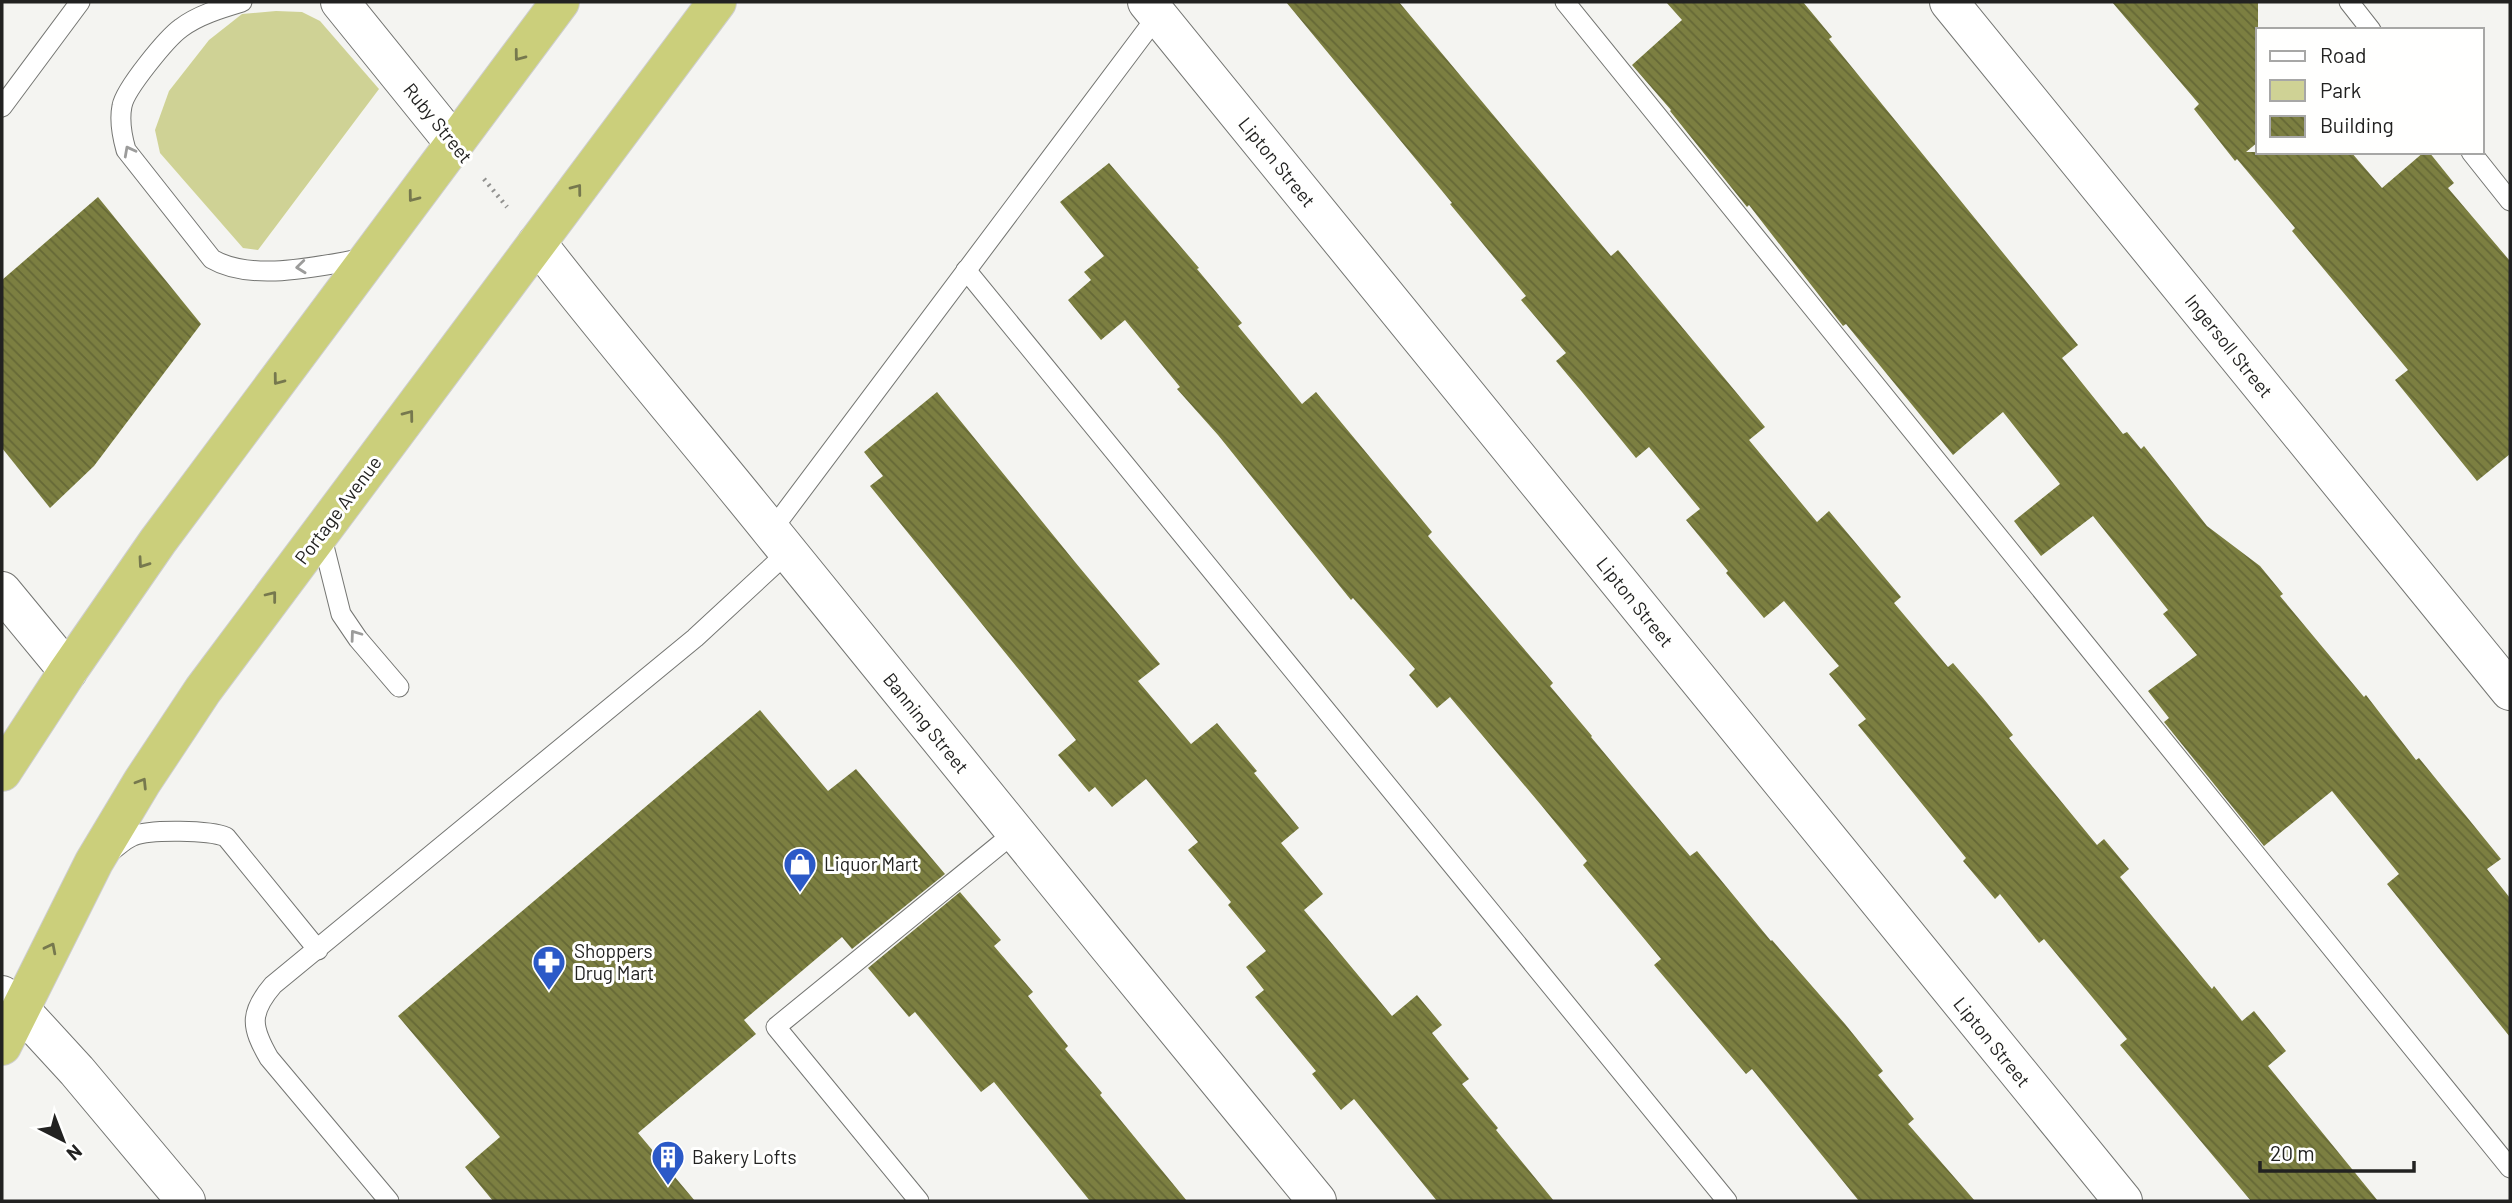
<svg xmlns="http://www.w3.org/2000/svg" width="2512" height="1203" viewBox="0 0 2512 1203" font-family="Barlow,sans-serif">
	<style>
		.green { fill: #cfd295 }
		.building { fill: url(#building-back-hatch) }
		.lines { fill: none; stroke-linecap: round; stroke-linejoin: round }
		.lane-casing { stroke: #747572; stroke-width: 21 }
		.street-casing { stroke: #747572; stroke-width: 40 }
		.highway-casing { stroke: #cecece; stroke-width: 40 }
		.path { stroke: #91918f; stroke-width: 4.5; stroke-dasharray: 2 5; stroke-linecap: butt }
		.lane { stroke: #fff; stroke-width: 19 }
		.street { stroke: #fff; stroke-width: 38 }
		.highway { stroke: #cbcf7b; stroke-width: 38 }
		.oneway { stroke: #76784e }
		.oneway2 { stroke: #9c9c9b }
		.labels { text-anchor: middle; stroke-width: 6; stroke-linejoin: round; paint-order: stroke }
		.street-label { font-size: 19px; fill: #222221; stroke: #fffffe }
		.poi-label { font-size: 19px; fill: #222221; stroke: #fffffe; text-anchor: start }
	</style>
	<defs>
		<pattern id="building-back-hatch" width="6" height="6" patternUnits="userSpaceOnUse" patternTransform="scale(1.75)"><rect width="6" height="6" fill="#7c7f41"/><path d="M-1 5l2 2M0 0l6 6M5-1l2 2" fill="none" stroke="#656836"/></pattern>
	</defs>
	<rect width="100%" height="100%" fill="#f4f4f1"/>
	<path class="green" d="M 276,11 L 302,12 L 320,21 L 379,89 L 258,250 L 243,248 L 160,153 L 155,130 L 169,91 L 209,40 L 242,14 Z"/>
	<g class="building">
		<path d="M 1286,2 L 1399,2 L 1611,256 L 1618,250 L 1765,427 L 1749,440 L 1817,522 L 1829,511 L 1901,597 L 1894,603 L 1948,667 L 1953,663 L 1983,698 L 2013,735 L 2009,738 L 2097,845 L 2104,839 L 2129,869 L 2120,877 L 2212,989 L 2214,986 L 2242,1021 L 2254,1011 L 2286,1051 L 2268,1066 L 2378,1201 L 2251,1201 L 2120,1045 L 2127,1039 L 2044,939 L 2039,943 L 2000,894 L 1995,899 L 1963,861 L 1966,858 L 1858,725 L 1866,719 L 1829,674 L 1839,666 L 1784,601 L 1764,618 L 1726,573 L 1728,571 L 1686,520 L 1700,509 L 1649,447 L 1636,458 L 1582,392 L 1556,361 L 1566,353 L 1521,300 L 1526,296 L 1450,204 L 1452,203 Z"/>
		<path d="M 1666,2 L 1803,2 L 1832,37 L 1829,39 L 2078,345 L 2062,358 L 2123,434 L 2127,432 L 2141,449 L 2144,446 L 2207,526 L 2260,566 L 2283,594 L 2280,596 L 2364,697 L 2366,695 L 2416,760 L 2419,758 L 2501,859 L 2487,869 L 2510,898 L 2510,1037 L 2387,884 L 2399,874 L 2332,791 L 2264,846 L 2164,722 L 2169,718 L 2148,691 L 2197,655 L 2163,614 L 2168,610 L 2093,516 L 2041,556 L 2014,521 L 2060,484 L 2003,412 L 1953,455 L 1846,324 L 1843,326 L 1749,205 L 1747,207 L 1670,111 L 1671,110 L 1632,65 L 1682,20 Z"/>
		<path d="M 2112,2 L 2258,2 L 2258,142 L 2246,152 L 2351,152 L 2382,188 L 2424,152 L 2429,152 L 2454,183 L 2448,188 L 2510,261 L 2510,454 L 2477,481 L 2395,380 L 2408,370 L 2292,231 L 2295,228 L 2237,159 L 2235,161 L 2194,109 L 2199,104 Z"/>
		<path d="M 1109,163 L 1199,268 L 1197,269 L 1242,323 L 1238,326 L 1302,404 L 1316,392 L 1432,532 L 1428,536 L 1553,683 L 1550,686 L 1592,736 L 1591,737 L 1690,856 L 1697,851 L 1771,941 L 1772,940 L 1845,1024 L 1883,1071 L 1878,1075 L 1914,1119 L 1908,1124 L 1975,1201 L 1859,1201 L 1752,1069 L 1746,1074 L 1654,965 L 1661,959 L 1583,865 L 1587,861 L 1541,805 L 1450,697 L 1437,708 L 1409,675 L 1415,669 L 1353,598 L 1351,600 L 1218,435 L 1177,389 L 1180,387 L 1125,320 L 1101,340 L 1068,300 L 1091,280 L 1084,272 L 1104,256 L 1060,202 Z"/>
		<path d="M 98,197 L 201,324 L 94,466 L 50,508 L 2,448 L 2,280 Z"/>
		<path d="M 937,392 L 1075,562 L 1160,664 L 1138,681 L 1191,744 L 1217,723 L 1257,771 L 1254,773 L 1299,828 L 1281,843 L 1323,894 L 1304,910 L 1392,1016 L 1417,995 L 1442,1025 L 1432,1033 L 1469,1079 L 1462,1084 L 1498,1128 L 1496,1130 L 1554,1201 L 1437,1201 L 1354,1099 L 1341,1110 L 1312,1074 L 1316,1071 L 1255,997 L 1264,990 L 1246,967 L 1266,951 L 1228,905 L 1231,902 L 1188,850 L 1198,842 L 1146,779 L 1112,807 L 1095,787 L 1089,792 L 1058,755 L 1076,740 L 870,486 L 883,476 L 864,452 Z"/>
		<path d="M 760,710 L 828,791 L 856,769 L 945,874 L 852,949 L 842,937 L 744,1020 L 756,1034 L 638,1133 L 695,1201 L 493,1201 L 465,1167 L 500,1137 L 398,1016 Z"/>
		<path d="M 960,892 L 1001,940 L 994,946 L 1033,992 L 1028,996 L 1068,1046 L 1065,1049 L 1102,1093 L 1100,1095 L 1187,1201 L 1090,1201 L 994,1082 L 981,1092 L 915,1012 L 909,1017 L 868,968 Z"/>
	</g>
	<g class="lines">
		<defs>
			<g id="lane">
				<path d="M 242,2 C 222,8 198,15 181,28 C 167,38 125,89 122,106 C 119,121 122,136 126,150 L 212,259 C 253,283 322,265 367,258"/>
				<path d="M 1565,2 L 2510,1168"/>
				<path d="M 2349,2 L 2371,30"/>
				<path d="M 2,107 L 80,2"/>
				<path d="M 2471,152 L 2510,201"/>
				<path d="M 966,270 L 1727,1201"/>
				<path d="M 771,531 L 1161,11"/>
				<path d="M 321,534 L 341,614 L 358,639 L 399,687"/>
				<path d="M 110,852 C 117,847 125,839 133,836 C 150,829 210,830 226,837 L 318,950"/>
				<path d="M 389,1201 L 269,1058 C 251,1027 249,1013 273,985 L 695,638 L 788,552"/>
				<path d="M 919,1201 L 776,1027 L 1014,833"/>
			</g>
			<g id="street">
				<path d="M 340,2 L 454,143"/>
				<path d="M 1147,2 L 2123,1201"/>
				<path d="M 1949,2 L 2510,691"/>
				<path d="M 537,243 C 613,341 694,435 772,532 C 953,756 1134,979 1317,1201"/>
				<path d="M 2,591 L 68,671"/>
				<path d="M 2,995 L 20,1009 L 77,1071 L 186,1201"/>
			</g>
			<g id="highway">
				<path d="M 2,772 L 68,671 L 158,541 L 560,2"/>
				<path d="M 2,1046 L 94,862 L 142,782 L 203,690 L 717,2"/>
			</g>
		</defs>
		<use href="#lane" class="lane-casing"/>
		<use href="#street" class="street-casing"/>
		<use href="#highway" class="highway-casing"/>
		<path class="path" d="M 484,179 L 507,207"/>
		<use href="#lane" class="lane"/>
		<use href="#street" class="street"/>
		<use href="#highway" class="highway"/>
	</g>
	<defs><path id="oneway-chevron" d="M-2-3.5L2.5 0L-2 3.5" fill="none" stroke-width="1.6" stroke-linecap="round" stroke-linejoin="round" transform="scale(1.75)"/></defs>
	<g class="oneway">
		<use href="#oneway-chevron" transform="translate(519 56) rotate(127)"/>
		<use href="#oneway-chevron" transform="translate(577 189) rotate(-53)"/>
		<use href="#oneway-chevron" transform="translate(413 197) rotate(127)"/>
		<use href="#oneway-chevron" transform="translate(278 380) rotate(127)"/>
		<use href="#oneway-chevron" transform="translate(409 415) rotate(-53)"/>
		<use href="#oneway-chevron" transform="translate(143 563) rotate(125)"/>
		<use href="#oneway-chevron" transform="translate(272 596) rotate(-52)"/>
		<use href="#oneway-chevron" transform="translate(142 783) rotate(-58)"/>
		<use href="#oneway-chevron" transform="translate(51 948) rotate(-63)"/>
	</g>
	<g class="oneway2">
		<use href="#oneway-chevron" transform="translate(129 151) rotate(-118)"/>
		<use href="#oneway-chevron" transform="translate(301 267) rotate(174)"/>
		<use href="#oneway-chevron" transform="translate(355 635) rotate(-126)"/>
	</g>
	<defs>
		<symbol id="shop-pin" viewBox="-11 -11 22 30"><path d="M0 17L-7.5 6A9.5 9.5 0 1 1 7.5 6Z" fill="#2b59c7" stroke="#fffffe"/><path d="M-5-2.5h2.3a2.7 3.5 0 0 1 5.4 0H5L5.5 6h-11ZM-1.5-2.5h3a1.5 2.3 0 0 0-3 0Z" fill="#fff"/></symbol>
		<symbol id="pharmacy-pin" viewBox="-11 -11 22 30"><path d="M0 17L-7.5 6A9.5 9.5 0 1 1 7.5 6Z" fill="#2b59c7" stroke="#fffffe"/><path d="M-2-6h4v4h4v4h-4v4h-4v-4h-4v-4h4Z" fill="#fff"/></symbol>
		<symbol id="building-pin" viewBox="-11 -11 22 30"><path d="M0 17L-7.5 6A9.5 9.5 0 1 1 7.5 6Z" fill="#2b59c7" stroke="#fffffe"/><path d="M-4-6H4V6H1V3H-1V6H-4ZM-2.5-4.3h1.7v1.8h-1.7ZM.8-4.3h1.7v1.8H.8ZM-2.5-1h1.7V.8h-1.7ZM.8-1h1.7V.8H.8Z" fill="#fff"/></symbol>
	</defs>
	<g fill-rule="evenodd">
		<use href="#shop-pin" x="781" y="845" width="38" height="52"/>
		<use href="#pharmacy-pin" x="530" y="943" width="38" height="52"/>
		<use href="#building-pin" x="649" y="1138" width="38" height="52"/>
	</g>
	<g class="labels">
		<g class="street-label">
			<text transform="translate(438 123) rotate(51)" y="7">Ruby Street</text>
			<text transform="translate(1277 162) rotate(51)" y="7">Lipton Street</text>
			<text transform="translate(2229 346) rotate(51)" y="7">Ingersoll Street</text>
			<text transform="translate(338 510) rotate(-53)" y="7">Portage Avenue</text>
			<text transform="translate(1635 602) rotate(51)" y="7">Lipton Street</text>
			<text transform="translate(926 723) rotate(51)" y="7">Banning Street</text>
			<text transform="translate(1992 1042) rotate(51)" y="7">Lipton Street</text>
		</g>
		<g class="poi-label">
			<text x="824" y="871">Liquor Mart</text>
			<text x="574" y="958">Shoppers<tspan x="574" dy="22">Drug Mart</tspan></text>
			<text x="692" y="1164">Bakery Lofts</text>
		</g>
	</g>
	<rect width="2512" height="1203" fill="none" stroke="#222221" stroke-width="7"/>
	<rect x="2256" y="28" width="228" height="126" fill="#fffffe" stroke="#a7a7a6" stroke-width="2"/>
	<rect x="2270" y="51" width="35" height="10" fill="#ffffff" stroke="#a7a7a6" stroke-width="2"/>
	<text x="2320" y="63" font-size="21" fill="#222221">Road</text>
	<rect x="2270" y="80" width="35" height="21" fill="#cfd295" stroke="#a7a7a6" stroke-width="2"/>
	<text x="2320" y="98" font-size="21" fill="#222221">Park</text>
	<rect x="2270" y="116" width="35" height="21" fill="url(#building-back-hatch)" stroke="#a7a7a6" stroke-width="2"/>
	<text x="2320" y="133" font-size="21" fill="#222221">Building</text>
	<g transform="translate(63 1140) rotate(138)" stroke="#fffffe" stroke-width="5" paint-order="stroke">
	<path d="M0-5L12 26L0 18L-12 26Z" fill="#222221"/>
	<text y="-10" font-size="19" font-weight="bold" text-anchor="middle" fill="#222221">N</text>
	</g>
	<path d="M2260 1161v10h154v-10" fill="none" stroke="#222221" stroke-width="3.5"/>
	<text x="2270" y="1161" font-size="21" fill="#222221" stroke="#fffffe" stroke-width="5" paint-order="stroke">20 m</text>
</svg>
